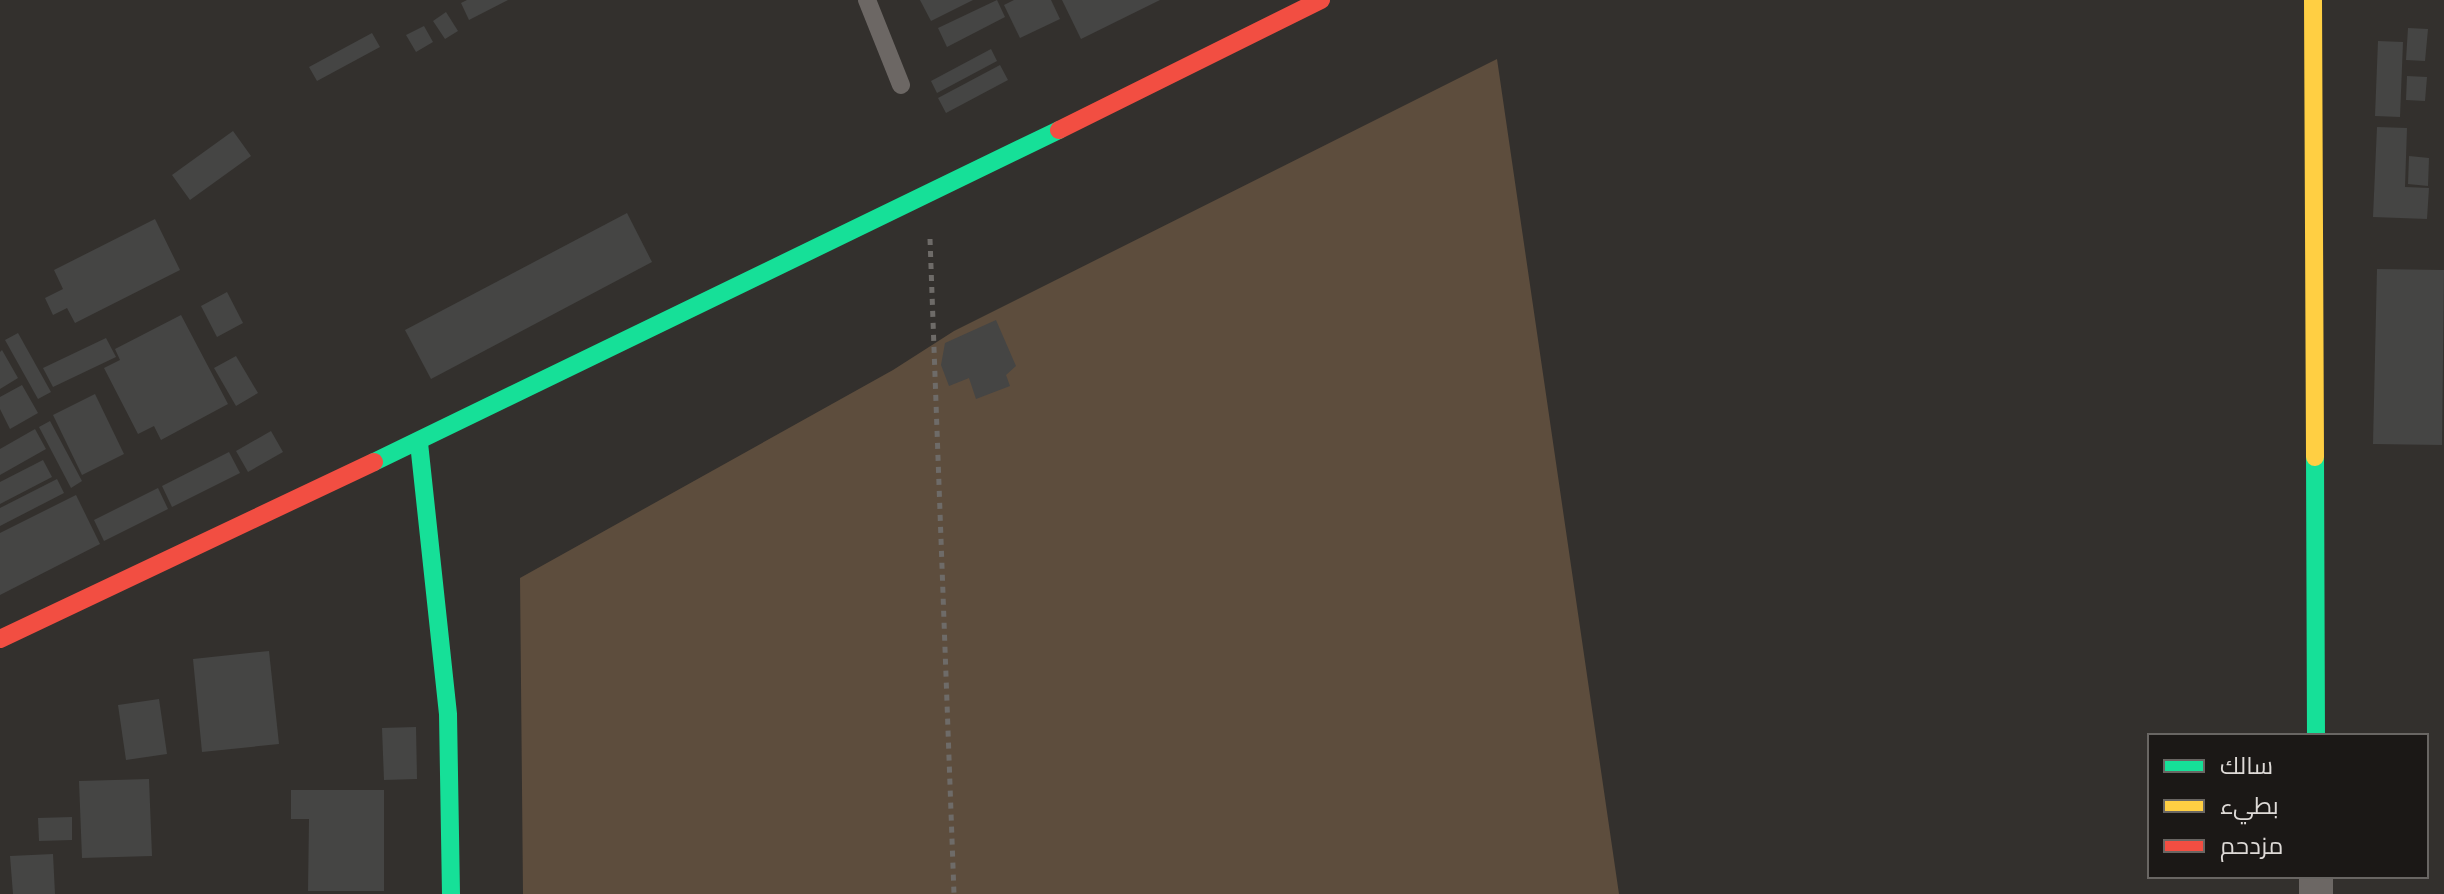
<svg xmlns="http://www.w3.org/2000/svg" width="2444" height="894" viewBox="0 0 2444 894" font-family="'Varela Round',Cairo,sans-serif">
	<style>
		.green { fill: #5d4d3d }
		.building { fill: #454544 }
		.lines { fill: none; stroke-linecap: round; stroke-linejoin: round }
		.path { stroke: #6e6b68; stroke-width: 5; stroke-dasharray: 6 6; stroke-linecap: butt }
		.lane { stroke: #6c6764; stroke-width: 18 }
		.street { stroke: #6c6764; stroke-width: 34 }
		.fast { stroke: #16e098; stroke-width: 18 }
		.slow { stroke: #ffcf43; stroke-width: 18 }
		.jam { stroke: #f24e42; stroke-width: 18 }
	</style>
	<rect width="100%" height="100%" fill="#33302d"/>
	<path class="green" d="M 1497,59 L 1619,894 L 523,894 L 520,578 L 893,370 L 954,331 Z"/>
	<g class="building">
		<path d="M 467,0 L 508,0 L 469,20 L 461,3 Z"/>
		<path d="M 920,0 L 973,0 L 931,21 Z"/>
		<path d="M 997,0 L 1005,17 L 947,47 L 938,28 Z"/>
		<path d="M 1014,0 L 1051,0 L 1060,19 L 1020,38 L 1004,5 Z"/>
		<path d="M 1062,0 L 1160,0 L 1081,39 Z"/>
		<path d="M 446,12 L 458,31 L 445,39 L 433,21 Z"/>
		<path d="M 424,26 L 433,42 L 416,52 L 406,35 Z"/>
		<path d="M 2408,28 L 2428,29 L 2425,61 L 2406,60 Z"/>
		<path d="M 372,33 L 380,47 L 317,81 L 309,67 Z"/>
		<path d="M 2378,41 L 2403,42 L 2400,117 L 2375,116 Z"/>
		<path d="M 991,49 L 997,61 L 937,93 L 931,81 Z"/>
		<path d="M 1000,65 L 1008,80 L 946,113 L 938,98 Z"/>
		<path d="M 2407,76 L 2427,77 L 2425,101 L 2406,100 Z"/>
		<path d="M 2377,127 L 2407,128 L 2405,187 L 2429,188 L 2427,219 L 2373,217 Z"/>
		<path d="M 233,131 L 251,156 L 190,200 L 172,175 Z"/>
		<path d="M 2409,156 L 2429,158 L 2428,186 L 2408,184 Z"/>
		<path d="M 627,213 L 652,262 L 431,379 L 405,330 Z"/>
		<path d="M 155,219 L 180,270 L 75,323 L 67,308 L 53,315 L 45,298 L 63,289 L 54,270 Z"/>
		<path d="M 2377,269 L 2444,270 L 2442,445 L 2373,444 Z"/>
		<path d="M 227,292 L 243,323 L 217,337 L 201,306 Z"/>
		<path d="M 181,315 L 228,404 L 161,440 L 154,426 L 138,434 L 104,368 L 120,360 L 115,349 Z"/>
		<path d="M 996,320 L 1016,366 L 1006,375 L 1010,386 L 976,399 L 969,378 L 949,386 L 941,365 L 945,343 Z"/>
		<path d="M 18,333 L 51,392 L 38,399 L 5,340 Z"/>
		<path d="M 106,338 L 116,357 L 53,387 L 43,368 Z"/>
		<path d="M 2,350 L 18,378 L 0,389 L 0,352 Z"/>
		<path d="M 236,356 L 258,393 L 236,406 L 214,368 Z"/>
		<path d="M 22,385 L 38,413 L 10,429 L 0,409 L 0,397 Z"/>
		<path d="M 95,394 L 124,454 L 82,475 L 53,415 Z"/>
		<path d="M 50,421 L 82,481 L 71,488 L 39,427 Z"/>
		<path d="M 35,429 L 46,449 L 0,475 L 0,449 Z"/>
		<path d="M 271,431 L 283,452 L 248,472 L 236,451 Z"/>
		<path d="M 229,452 L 240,473 L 172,507 L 162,486 Z"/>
		<path d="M 43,460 L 52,477 L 0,504 L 0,482 Z"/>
		<path d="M 57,479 L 64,493 L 0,526 L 0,508 Z"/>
		<path d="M 158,488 L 168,509 L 104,541 L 94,520 Z"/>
		<path d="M 76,495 L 100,544 L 0,595 L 0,533 Z"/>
		<path d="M 269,651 L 279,744 L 202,752 L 193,659 Z"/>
		<path d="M 159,699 L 167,754 L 126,760 L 118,705 Z"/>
		<path d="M 416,727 L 417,779 L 384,780 L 382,728 Z"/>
		<path d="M 149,779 L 152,856 L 82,858 L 79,781 Z"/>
		<path d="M 291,790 L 384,790 L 384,891 L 308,891 L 309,819 L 291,819 Z"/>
		<path d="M 72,817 L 72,840 L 39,841 L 38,818 Z"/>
		<path d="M 53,854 L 55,894 L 13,894 L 10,856 Z"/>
	</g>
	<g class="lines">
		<path class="path" d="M 930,239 L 954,894"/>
		<path class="lane" d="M 867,0 L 901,85"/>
		<path class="street" d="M 2316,894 L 2316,876"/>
		<g class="fast">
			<path d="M 419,443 L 448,714 L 451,894"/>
			<path d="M 2315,457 L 2316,736"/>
			<path d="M 374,462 L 1059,130"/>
		</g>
		<path class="slow" d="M 2313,0 L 2315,457"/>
		<g class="jam">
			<path d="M 1059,130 L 1321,0"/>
			<path d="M 0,639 L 374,462"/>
		</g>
	</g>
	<rect x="2148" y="734" width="280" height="144" fill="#1b1816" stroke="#696663" stroke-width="2"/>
	<rect x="2164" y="760" width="40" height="12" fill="#16e098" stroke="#696663" stroke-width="2"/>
	<text x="2220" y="774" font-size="24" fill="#dedad7">سالك</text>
	<rect x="2164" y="800" width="40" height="12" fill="#ffcf43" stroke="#696663" stroke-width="2"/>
	<text x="2220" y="814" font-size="24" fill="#dedad7">بطيء</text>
	<rect x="2164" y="840" width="40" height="12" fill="#f24e42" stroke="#696663" stroke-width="2"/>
	<text x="2220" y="854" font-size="24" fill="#dedad7">مزدحم</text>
</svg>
